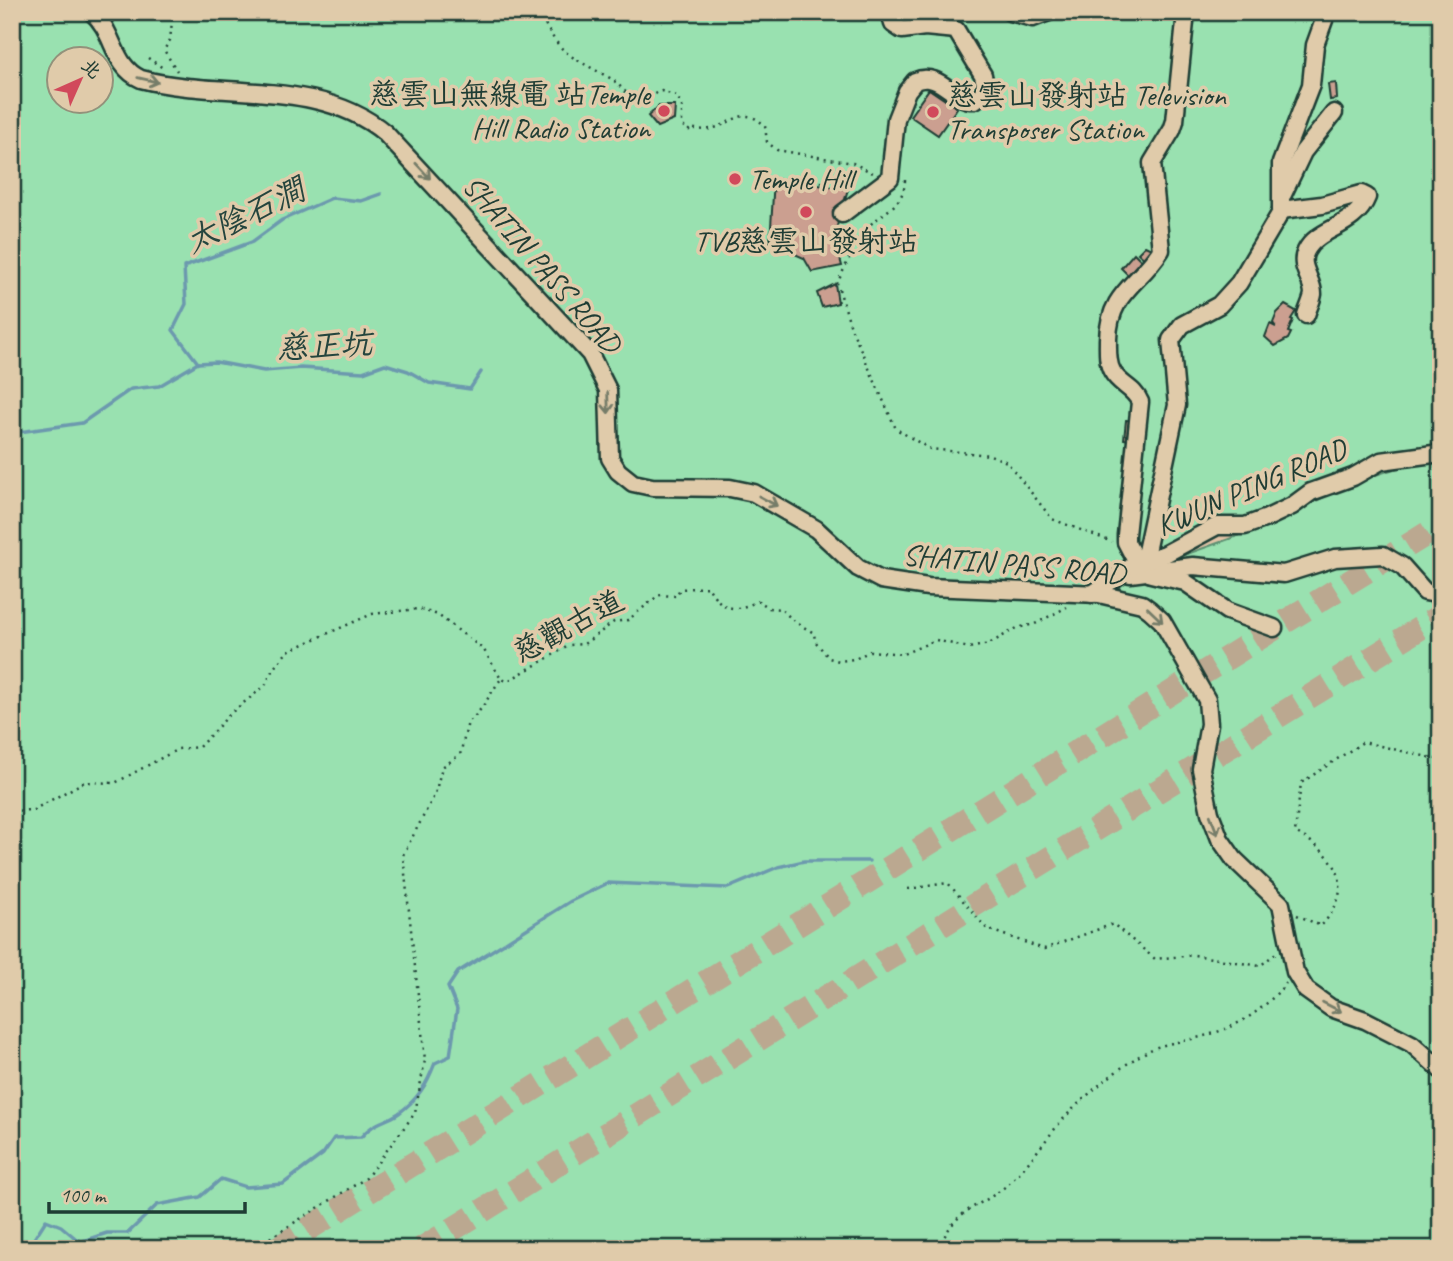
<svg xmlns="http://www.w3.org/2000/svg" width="1453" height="1261" viewBox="0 0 1453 1261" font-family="Caveat,'LXGW WenKai TC',sans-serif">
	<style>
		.green { fill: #99e1b0; stroke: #5c8f72; stroke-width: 2; fill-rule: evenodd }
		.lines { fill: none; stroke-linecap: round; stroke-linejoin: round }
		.stream { stroke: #6c99ae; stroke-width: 3.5 }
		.building { fill: #cb9f90; stroke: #1f3d34; stroke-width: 2 }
		.highway-tunnel { stroke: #bba890; stroke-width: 24; stroke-dasharray: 24 12; stroke-linecap: butt }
		.minor-casing { stroke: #1f3d34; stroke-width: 21 }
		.path { stroke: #1f3d34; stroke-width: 2.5; stroke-dasharray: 2 5; stroke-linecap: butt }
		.minor { stroke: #e0cbaa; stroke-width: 16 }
		.oneway { stroke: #767d69 }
		.poi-dot { fill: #d1495b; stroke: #e0cbaa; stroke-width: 2.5 }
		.labels { text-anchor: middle; stroke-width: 7; stroke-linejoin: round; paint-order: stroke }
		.poi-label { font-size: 30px; fill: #1f3d34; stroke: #e0cbaa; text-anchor: start }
		.street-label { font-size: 30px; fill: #1f3d34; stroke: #e0cbaa }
		.water-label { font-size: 32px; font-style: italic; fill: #25453e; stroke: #e0cbaa }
	</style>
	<rect width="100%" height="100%" fill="#e2c3a7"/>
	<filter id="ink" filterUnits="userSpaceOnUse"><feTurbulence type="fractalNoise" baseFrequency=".0143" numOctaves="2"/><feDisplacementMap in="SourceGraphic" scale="14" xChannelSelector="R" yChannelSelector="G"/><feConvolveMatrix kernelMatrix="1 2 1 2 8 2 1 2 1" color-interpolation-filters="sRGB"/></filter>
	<g filter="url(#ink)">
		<path class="green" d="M 12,12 L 1441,12 L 1441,446 L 1394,455 L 1346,471 L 1266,512 L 1125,561 L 1103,578 L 1162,563 L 1271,524 L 1351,483 L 1397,468 L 1441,459 L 1441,1249 L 12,1249 ZM 60,60 L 102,60 L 102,102 L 60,102 Z"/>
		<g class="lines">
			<g class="stream">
				<path d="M 198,363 L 216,362 L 264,371 L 301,368 L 363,372 L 385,364 L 408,371 L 429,383 L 470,389 L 481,372"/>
				<path d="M 12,433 L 82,423 L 131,389 L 159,386 L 198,363 L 173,330 L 186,304 L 184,267 L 252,242 L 282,220 L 332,198 L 361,201 L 381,194"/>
				<path d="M 12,1249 L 15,1245 L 30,1245 L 46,1220 L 61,1226 L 80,1242 L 107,1233 L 128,1233 L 157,1205 L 200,1197 L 221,1179 L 246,1187 L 283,1184 L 323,1154 L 334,1138 L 361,1137 C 375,1121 384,1123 399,1113 C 418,1099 427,1084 435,1063 L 450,1056 L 457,1009 L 448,987 L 458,972 L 571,901 L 608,883 L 728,888 L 778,867 L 804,861 L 869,861"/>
				<path d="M 680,1249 L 693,1241"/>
			</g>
		</g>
		<g class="building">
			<path d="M 1336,83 L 1337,99 L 1330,100 L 1328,84 Z"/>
			<path d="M 929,89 L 957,108 L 938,135 L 910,116 Z"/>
			<path d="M 659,106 L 675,106 L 674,120 L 657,127 L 648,116 Z"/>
			<path d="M 774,179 L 848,189 L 834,236 L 842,266 L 812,272 L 804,258 L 770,243 Z"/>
			<path d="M 1145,246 L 1156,251 L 1147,261 L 1138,253 Z"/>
			<path d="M 1134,253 L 1141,260 L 1128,275 L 1121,268 Z"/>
			<path d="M 835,284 L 838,303 L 822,307 L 817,293 Z"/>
			<path d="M 1285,305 L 1296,311 L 1291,319 L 1293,320 L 1288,332 L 1291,333 L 1288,339 L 1275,346 L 1265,337 L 1270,324 L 1276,327 L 1273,323 L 1277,313 Z"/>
			<path d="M 1126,420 L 1136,421 L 1129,440 L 1124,439 Z"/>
		</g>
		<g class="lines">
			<g class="highway-tunnel">
				<path d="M 276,1249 L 1441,525"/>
				<path d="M 421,1249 L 1441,615"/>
			</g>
			<defs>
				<g id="minor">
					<path d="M 92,12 C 115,32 112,66 141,79 C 220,100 318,77 385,133 L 590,354 L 608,390 L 610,458 L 618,471 L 633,483 L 652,487 L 730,488 L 754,493 L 816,529 L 858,568 L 881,580 L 928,587 L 1099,594 L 1142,604 L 1150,610 L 1162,621 L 1207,700 L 1209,724 L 1201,769 L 1210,813 L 1220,839 L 1234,859 L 1281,904 L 1295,972 L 1306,990 L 1331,1008 L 1365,1020 L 1412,1044 L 1441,1070"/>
					<path d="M 1010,12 L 1033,18 L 1049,12"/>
					<path d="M 1283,194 L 1303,152 L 1334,113"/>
					<path d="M 1281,210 L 1322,205 L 1361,194 L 1367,197 C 1355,228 1318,227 1306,251 C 1298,266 1313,279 1313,294 C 1312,301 1308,308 1306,315"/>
					<path d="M 842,214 L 890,178 L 896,119 L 907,91 L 915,81 C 940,70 953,102 975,100 L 986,90 L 983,75 L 956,30 L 925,27 L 902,30 L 893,24 L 890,12"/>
					<path d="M 1144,561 L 1177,405 L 1171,340 L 1182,325 L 1219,305 L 1239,283 L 1281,212 L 1281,163 L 1311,85 L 1315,45 L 1327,12"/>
					<path d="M 1137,563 L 1126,542 L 1126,535 L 1140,402 C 1134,387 1119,385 1112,371 C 1107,362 1108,350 1108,339 C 1109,292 1139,285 1161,250 L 1152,163 L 1172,130 L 1175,121 L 1186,12"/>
					<path d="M 1130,574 L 1193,566 L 1284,574 L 1335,558 L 1383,555 L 1402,566 L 1425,592 L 1441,595"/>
					<path d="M 1151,574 L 1185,582 L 1227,611 L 1274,628"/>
					<path d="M 1092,594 L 1137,563 L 1165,554 L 1217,526 L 1245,526 L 1267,518 L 1292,506 L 1311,492 L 1353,477 L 1381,461 L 1441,453"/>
				</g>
			</defs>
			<use href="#minor" class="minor-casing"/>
			<g class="path">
				<path d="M 173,12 L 170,40 L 164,50 L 177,71"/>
				<path d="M 539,12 C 560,56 569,55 608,77 C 620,83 625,95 638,101 L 661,91 L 677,96 L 682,106 L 682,125 L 688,131 L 691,128 C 729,138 737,98 765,126 L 767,142 L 777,150 L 853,163 L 875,174"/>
				<path d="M 148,58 L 163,68"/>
				<path d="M 786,177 L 854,187"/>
				<path d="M 905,180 C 904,210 876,213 862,234 C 852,249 846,267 837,283 L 852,330 L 896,429 L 930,449 L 990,455 L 1007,462 L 1052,519 L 1112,542"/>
				<path d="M 12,811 L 33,810 L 84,782 L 115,783 L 178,749 L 199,747 L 232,712 L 265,686 L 273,669 L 288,651 L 372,614 L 419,609 L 438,615 L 484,650 L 501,679 L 508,681 L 570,645 L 584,644 L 614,622 L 628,620 L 659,595 L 676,596 L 680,589 L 708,587 C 724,612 733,612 759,601 L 769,608 L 781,609 L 795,622 L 814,633 L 815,641 L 829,658 L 839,661 L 855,659 L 870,651 L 903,654 L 936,640 L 969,648 L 989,644 L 1017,628 L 1035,624 L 1067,607"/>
				<path d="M 908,889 L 948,883 L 987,929 L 1044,949 L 1113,924 L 1155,959 L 1194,955 L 1260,966 L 1277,952"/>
				<path d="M 1297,915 L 1321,926 C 1358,886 1337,855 1295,832 L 1301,783 L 1363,742 L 1441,760"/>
				<path d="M 252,1249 L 366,1178 L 415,1113 L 425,1060 L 403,855 L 435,794 L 442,767 L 460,755 L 468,722 C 482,712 490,693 501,679"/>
				<path d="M 939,1249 C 955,1206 978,1210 1007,1185 C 1027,1167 1042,1144 1059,1124 C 1080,1099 1122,1064 1150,1050 C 1162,1044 1179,1042 1192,1039 C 1232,1030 1260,1015 1286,983"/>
			</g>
			<use href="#minor" class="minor"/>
		</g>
		<defs><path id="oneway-shaft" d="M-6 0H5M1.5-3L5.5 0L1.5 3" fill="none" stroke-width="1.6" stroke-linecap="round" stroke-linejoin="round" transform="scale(1.75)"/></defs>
		<g class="oneway">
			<use href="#oneway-shaft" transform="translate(148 80) rotate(13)"/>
			<use href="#oneway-shaft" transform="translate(423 171) rotate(47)"/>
			<use href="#oneway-shaft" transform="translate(608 403) rotate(88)"/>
			<use href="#oneway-shaft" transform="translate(768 501) rotate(29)"/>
			<use href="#oneway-shaft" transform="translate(1155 615) rotate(44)"/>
			<use href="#oneway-shaft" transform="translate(1214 825) rotate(69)"/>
			<use href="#oneway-shaft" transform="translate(1332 1007) rotate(27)"/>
		</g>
	</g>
	<g class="poi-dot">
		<circle cx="664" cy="111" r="7"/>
		<circle cx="933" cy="112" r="7"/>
		<circle cx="735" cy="179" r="7"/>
		<circle cx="806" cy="212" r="7"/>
	</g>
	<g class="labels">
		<g class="poi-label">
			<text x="650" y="104" text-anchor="end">慈雲山無線電 站Temple<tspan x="650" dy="34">Hill Radio Station</tspan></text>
			<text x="947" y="105">慈雲山發射站 Television<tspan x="947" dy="34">Transposer Station</tspan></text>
			<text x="749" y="189">Temple Hill</text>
			<text x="806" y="251" text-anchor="middle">TVB慈雲山發射站</text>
		</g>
		<g class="street-label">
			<text transform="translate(542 264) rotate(49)" y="10">SHATIN PASS ROAD</text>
			<text transform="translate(1251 487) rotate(-23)" y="10">KWUN PING ROAD</text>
			<text transform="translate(1014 564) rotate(5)" y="10">SHATIN PASS ROAD</text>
			<text transform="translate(568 626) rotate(-28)" y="10">慈觀古道</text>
		</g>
		<g class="water-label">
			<text transform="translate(245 215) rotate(-26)" y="11">太陰石澗</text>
			<text transform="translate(324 345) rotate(-3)" y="11">慈正坑</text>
		</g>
	</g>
	<rect width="1453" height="1261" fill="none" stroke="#e0cbaa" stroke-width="42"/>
	<rect x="21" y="21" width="1411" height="1219" fill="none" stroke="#1f3d34" stroke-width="2.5" filter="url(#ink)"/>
	<g transform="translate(80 80) rotate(45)"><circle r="33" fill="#e0cbaa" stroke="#93927b" stroke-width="2"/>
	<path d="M0-5L12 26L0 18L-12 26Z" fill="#d1495b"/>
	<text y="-10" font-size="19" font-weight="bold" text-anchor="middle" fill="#1f3d34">北</text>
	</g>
	<path d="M49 1202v10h196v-10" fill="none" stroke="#1f3d34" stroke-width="3.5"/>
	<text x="60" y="1202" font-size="21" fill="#1f3d34" stroke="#e0cbaa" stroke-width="5" paint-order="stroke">100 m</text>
</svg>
